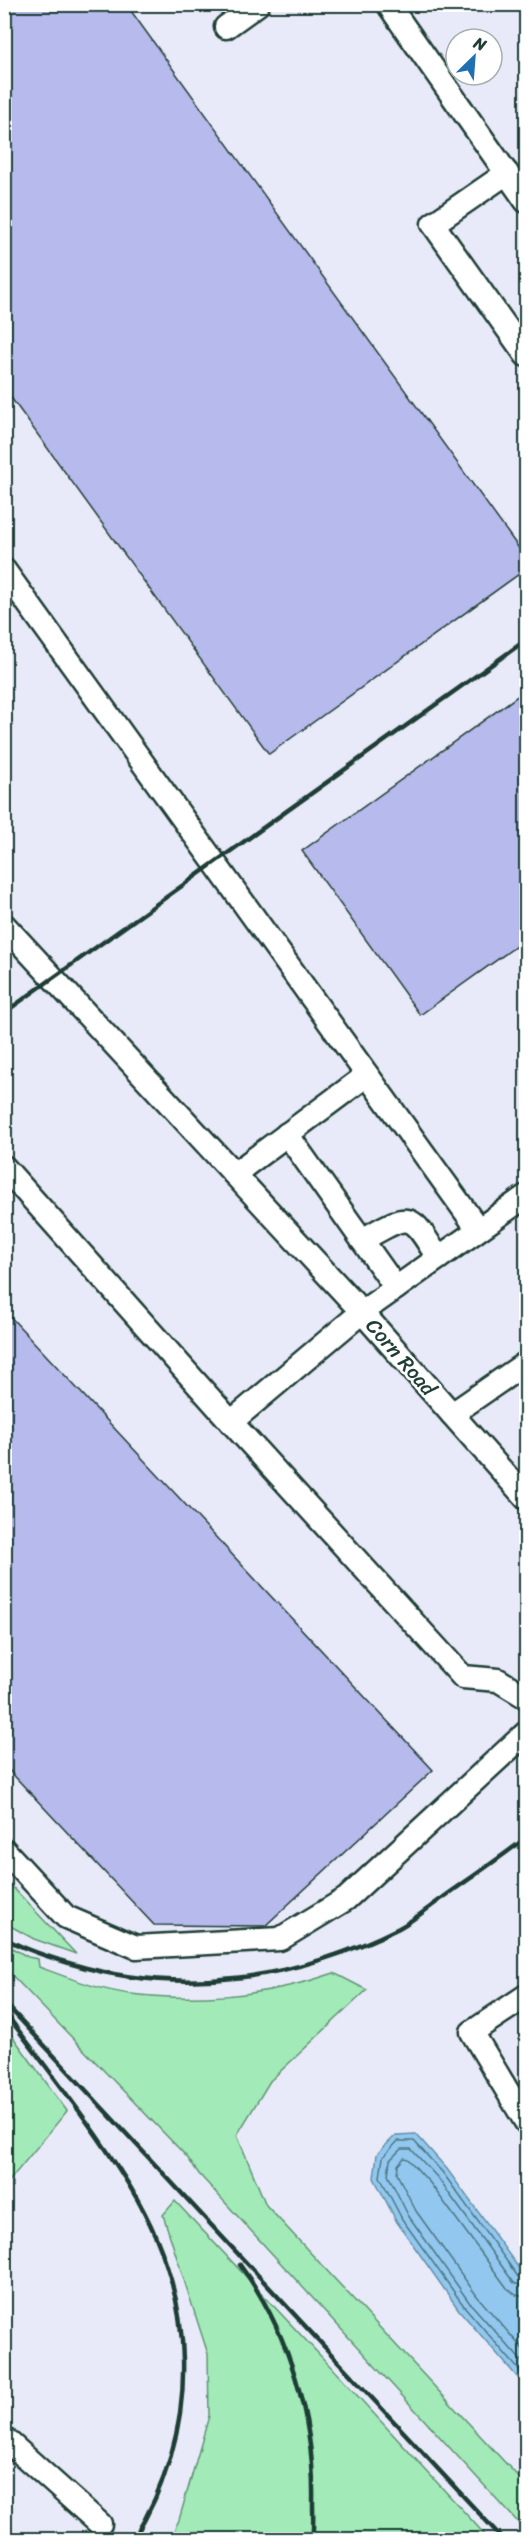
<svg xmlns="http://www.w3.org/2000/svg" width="531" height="2544" viewBox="0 0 531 2544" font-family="Sriracha,sans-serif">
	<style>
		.green { fill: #a2eab8; stroke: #609476; stroke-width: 1.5 }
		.water { fill: #92c8f0; stroke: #6490a5; stroke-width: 1.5 }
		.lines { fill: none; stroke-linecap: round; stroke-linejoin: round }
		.shore { stroke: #4d757f; stroke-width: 1.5 }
		.building { fill: #b6baec; stroke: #1f3d34; stroke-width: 1.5 }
		.minor-casing { stroke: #1f3d34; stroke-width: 27 }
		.minor { stroke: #fff; stroke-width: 22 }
		.rail { stroke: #1f3d34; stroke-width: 4.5 }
		.labels { text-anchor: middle; stroke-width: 5; stroke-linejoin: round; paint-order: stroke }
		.street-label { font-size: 21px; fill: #1f3d34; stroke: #fff }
	</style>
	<rect width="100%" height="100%" fill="#e9eaf9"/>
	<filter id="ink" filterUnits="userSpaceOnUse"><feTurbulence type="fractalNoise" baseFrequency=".0167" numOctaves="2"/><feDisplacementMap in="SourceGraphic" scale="12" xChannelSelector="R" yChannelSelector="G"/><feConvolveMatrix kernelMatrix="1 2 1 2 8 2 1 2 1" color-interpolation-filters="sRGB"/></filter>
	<g filter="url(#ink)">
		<g class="green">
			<path d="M 5,1879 L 76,1954 L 34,1939 L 5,1923 Z"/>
			<path d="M 5,1944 L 28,1957 L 38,1959 L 39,1967 C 69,1978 99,1990 131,1994 C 200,2002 268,1996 334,1973 L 367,1990 L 270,2081 L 237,2135 L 266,2205 L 526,2485 L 526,2531 L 199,2174 L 187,2157 L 5,1968 Z"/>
			<path d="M 5,2026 L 67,2111 L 5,2186 Z"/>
			<path d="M 175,2201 L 331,2367 L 489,2539 L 170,2539 L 179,2520 L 209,2416 L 208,2354 L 163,2215 Z"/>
		</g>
		<path class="water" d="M 416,2134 L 447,2169 L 526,2278 L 526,2387 L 459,2310 L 397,2222 L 374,2178 L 377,2154 L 396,2135 Z"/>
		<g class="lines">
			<g class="shore">
				<path d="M 526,2280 L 519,2278 L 443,2173 L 414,2141 L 398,2141 L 383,2157 L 380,2177 L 402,2219 L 464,2306 L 526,2378"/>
				<path d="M 526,2288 L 514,2283 L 437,2177 L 411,2149 L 401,2149 L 390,2160 L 388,2175 L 408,2215 L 469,2302 L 526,2366"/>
				<path d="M 526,2297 L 516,2295 L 507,2288 L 430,2183 L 408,2159 L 404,2158 L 398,2165 L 397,2174 L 416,2211 L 477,2296 L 526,2353"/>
			</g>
		</g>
		<g class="building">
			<path d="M 13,4 L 126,4 L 526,558 L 526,569 L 269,754 L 4,388 L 4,11 Z"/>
			<path d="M 526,690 L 526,939 L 420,1015 L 302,851 Z"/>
			<path d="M 4,1310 L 433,1770 L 265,1926 L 154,1925 L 4,1765 Z"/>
		</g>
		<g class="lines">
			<defs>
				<g id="minor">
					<path d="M 388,4 L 526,201"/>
					<path d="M 226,27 L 258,4"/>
					<path d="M 507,173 L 433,224 L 526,355"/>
					<path d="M 4,570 L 478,1229"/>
					<path d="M 4,925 L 362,1312 L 526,1498"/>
					<path d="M 287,1134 L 396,1288"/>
					<path d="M 4,1167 L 231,1422 L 463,1677 L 498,1680 L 526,1697"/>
					<path d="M 234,1174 L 367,1075"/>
					<path d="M 362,1240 C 410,1213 409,1210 438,1258"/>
					<path d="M 452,1414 L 526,1363"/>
					<path d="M 231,1422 L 362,1312 L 526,1196"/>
					<path d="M 4,1850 L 66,1917 L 136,1947 L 280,1939 L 346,1899 L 526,1733"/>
					<path d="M 526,1996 L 472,2032 L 526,2122"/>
					<path d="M 4,2438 L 100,2524"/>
				</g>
			</defs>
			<use href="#minor" class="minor-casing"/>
			<use href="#minor" class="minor"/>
			<g class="rail">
				<path d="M 4,1013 L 526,640"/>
				<path d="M 4,1938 C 26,1950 49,1957 72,1964 C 183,1997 298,1979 399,1928 C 414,1920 427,1909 441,1899 C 469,1879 498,1859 526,1838"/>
				<path d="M 4,2002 L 504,2540"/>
				<path d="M 7,2015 C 48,2070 93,2126 129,2185 C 198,2298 203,2426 133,2540"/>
				<path d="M 240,2265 C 289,2331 315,2421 313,2503 C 313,2515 314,2528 312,2540"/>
			</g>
		</g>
	</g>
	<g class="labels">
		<g class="street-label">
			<text transform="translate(401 1357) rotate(49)" y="7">Corn Road</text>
		</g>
	</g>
	<rect width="531" height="2544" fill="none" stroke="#fff" stroke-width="24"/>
	<rect x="12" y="12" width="507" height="2520" fill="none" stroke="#1f3d34" stroke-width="2" filter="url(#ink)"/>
	<g transform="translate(474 57) rotate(25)"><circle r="28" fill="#ffffff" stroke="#a5b1ae" stroke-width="1.5"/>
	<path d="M0-4.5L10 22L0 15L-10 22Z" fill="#1f6fb2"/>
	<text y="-9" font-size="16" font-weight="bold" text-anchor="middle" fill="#1f3d34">N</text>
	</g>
</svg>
